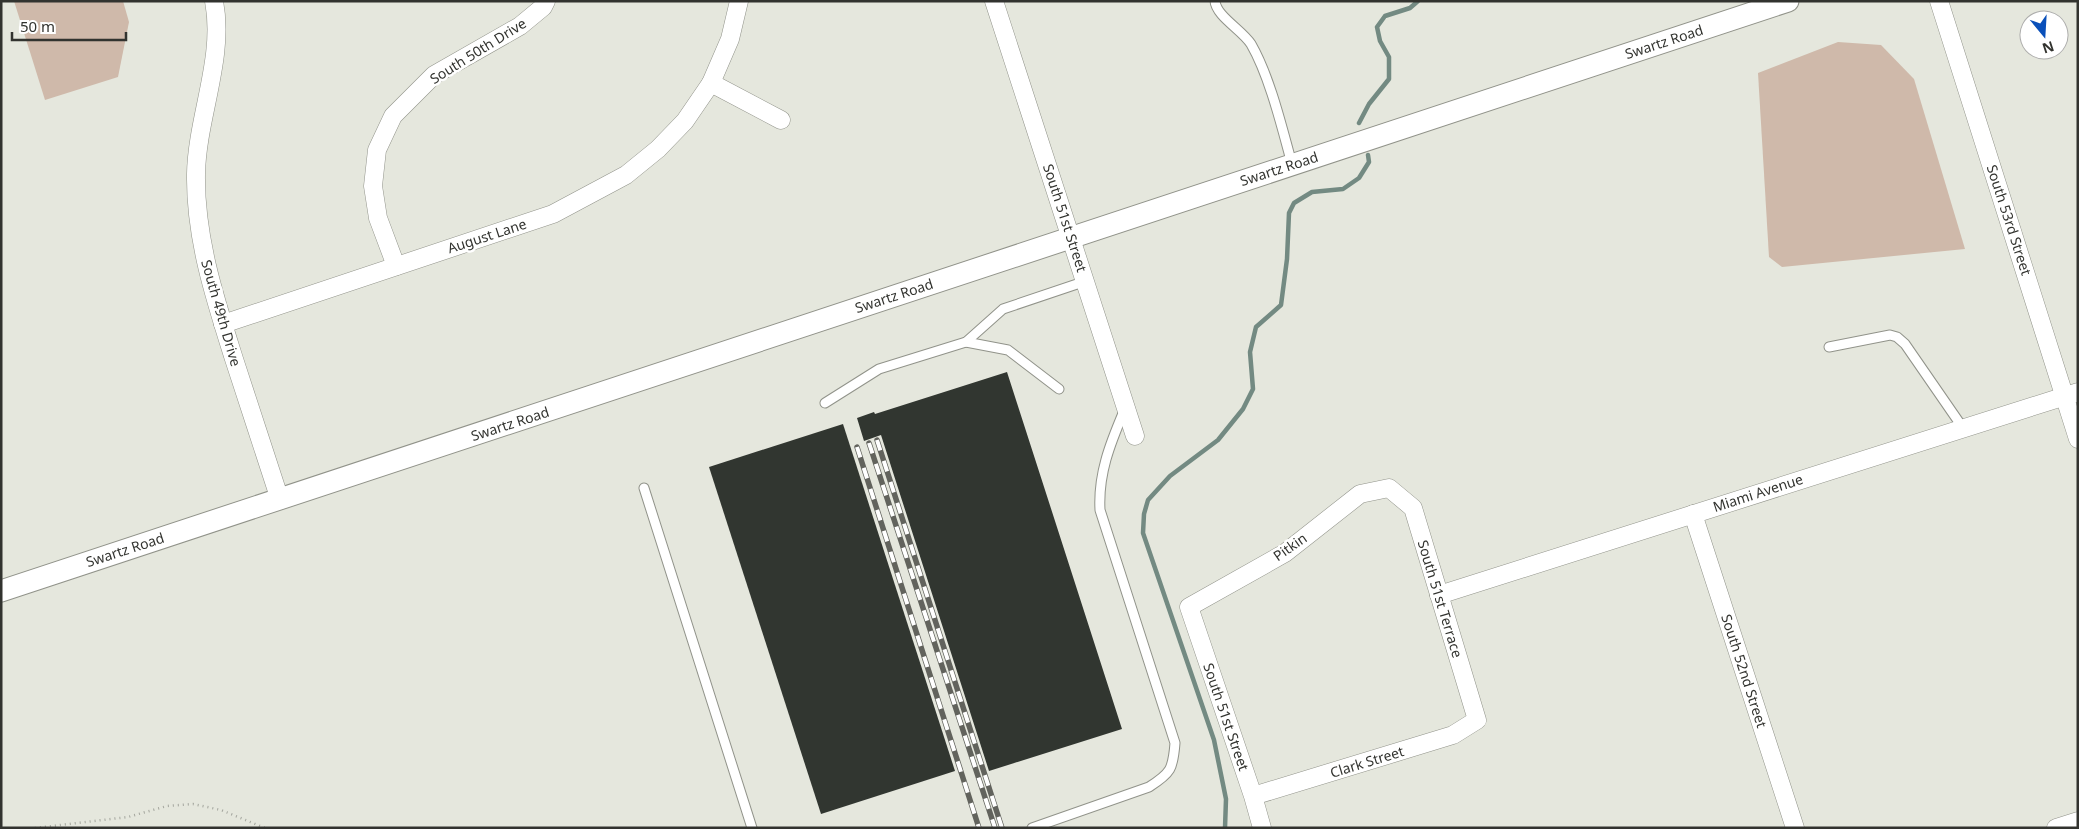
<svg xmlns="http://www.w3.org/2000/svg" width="2079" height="829" viewBox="0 0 2079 829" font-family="'Noto Sans',sans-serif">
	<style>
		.green { fill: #cfb9aa }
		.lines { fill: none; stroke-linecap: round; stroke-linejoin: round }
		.stream { stroke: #738a82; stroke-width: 4.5 }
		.building { fill: #313630 }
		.service-casing { stroke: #91938a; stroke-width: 11 }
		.minor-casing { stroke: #91938a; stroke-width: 19 }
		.tertiary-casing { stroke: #91938a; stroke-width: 23 }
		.path { stroke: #a3a59d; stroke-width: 2.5; stroke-dasharray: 1 4; stroke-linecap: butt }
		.service { stroke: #fff; stroke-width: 9 }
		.minor { stroke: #fff; stroke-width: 18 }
		.tertiary { stroke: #fff; stroke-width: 21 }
		.rail-casing { stroke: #62635d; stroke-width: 5.5 }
		.rail { stroke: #fff; stroke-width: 4; stroke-dasharray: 11; stroke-linecap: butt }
		.labels { text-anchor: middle; stroke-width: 5; stroke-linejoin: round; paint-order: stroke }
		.street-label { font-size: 14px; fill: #32332f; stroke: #fff }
	</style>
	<rect width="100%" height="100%" fill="#e5e7dd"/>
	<g class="green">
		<path d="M 14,1 L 123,1 L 129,22 L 118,77 L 45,100 Z"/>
		<path d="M 1838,42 L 1881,45 L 1914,79 L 1965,249 L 1782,267 L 1769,257 L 1758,73 Z"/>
	</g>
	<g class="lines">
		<g class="stream">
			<path d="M 1359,123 L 1369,104 L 1389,79 L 1389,57 L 1380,41 L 1377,27 L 1385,16 L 1410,8 L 1418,1"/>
			<path d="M 1225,828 L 1226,799 L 1214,740 L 1143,533 L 1144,514 L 1148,500 L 1170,476 L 1218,440 L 1243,409 L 1253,389 L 1250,352 L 1256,327 L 1281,305 L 1287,259 L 1289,213 L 1294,203 L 1312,192 L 1343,189 L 1359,178 L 1369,162 L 1368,155"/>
		</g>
	</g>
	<g class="building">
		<path d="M 1007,372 L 1122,729 L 989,771 L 881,435 L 864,441 L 857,418 L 874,412 L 875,414 Z"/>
		<path d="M 843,424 L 955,771 L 821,814 L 709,467 Z"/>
	</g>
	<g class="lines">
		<defs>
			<g id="service">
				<path d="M 1215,1 C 1216,16 1242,30 1251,44 C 1270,77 1282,128 1292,164"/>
				<path d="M 966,342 L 1008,350 L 1059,389"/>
				<path d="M 1829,347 L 1890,335 L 1897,337 L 1905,344 L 1963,428"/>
				<path d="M 825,403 L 879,369 L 966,342 L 1003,309 L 1086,281"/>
				<path d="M 644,488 L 752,828"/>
				<path d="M 1032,828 L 1149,787 C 1171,773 1173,769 1175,743 L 1100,510 C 1098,474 1110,444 1124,411"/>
			</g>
			<g id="minor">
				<path d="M 214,1 C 225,58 197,117 196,174 C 195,238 215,299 234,359 C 249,406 265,453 280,500"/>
				<path d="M 994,1 L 1135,436"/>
				<path d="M 1939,1 L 2078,439"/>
				<path d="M 711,83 L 781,120"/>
				<path d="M 396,266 L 378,218 L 373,186 L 377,150 L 393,116 L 434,75 L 520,26 L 543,7 L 546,1"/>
				<path d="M 223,324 L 553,214 L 626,175 L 658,149 L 685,121 L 711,83 L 730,39 L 739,1"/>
				<path d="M 1693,514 L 1795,828"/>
				<path d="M 1439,595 L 2078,392"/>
				<path d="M 1253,796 L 1453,735 L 1477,720 L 1413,508 L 1389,488 L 1360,494 L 1285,553 L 1189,607 L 1253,796 L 1262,828"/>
				<path d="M 2056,828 L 2078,821"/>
			</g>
			<path id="tertiary" d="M 1,591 L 1788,1"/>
		</defs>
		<use href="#service" class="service-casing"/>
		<use href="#minor" class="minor-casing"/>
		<use href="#tertiary" class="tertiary-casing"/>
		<path class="path" d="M 35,828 L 128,817 L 167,806 L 193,804 L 221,810 L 265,828"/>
		<use href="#service" class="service"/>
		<use href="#minor" class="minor"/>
		<use href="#tertiary" class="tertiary"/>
		<defs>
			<g id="rail">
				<path d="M 877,440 L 1002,828"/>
				<path d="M 869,443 L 995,828"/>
				<path d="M 857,447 L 979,828"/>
			</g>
		</defs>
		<use href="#rail" class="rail-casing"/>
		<use href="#rail" class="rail"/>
	</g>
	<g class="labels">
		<g class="street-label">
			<text transform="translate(1664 42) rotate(-18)" y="5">Swartz Road</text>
			<text transform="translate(478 51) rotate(-32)" y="5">South 50th Drive</text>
			<text transform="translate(1279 169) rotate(-18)" y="5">Swartz Road</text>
			<text transform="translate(1065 218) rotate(72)" y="5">South 51st Street</text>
			<text transform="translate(2009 220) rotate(72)" y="5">South 53rd Street</text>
			<text transform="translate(487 236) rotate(-18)" y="5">August Lane</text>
			<text transform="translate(894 296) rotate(-18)" y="5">Swartz Road</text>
			<text transform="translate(221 313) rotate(74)" y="5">South 49th Drive</text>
			<text transform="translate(510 424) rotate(-18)" y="5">Swartz Road</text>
			<text transform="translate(1758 493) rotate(-18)" y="5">Miami Avenue</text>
			<text transform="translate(1290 547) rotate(-35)" y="5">Pitkin</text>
			<text transform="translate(125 550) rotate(-18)" y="5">Swartz Road</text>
			<text transform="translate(1440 599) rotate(73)" y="5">South 51st Terrace</text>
			<text transform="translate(1744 671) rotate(72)" y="5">South 52nd Street</text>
			<text transform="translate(1226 717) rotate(71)" y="5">South 51st Street</text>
			<text transform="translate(1367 762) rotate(-17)" y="5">Clark Street</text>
		</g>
	</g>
	<rect width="2079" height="829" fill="none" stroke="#32332f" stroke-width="5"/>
	<g transform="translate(2044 35) rotate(162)"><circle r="24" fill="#ffffff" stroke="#adadac"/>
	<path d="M0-4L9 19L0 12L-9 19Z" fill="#0a50ba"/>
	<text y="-8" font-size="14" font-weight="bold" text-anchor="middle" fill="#32332f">N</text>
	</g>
	<path d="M12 32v8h114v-8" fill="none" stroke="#32332f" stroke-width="2.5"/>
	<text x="20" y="32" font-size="15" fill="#32332f" stroke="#ffffff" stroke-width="4" paint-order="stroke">50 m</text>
</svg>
